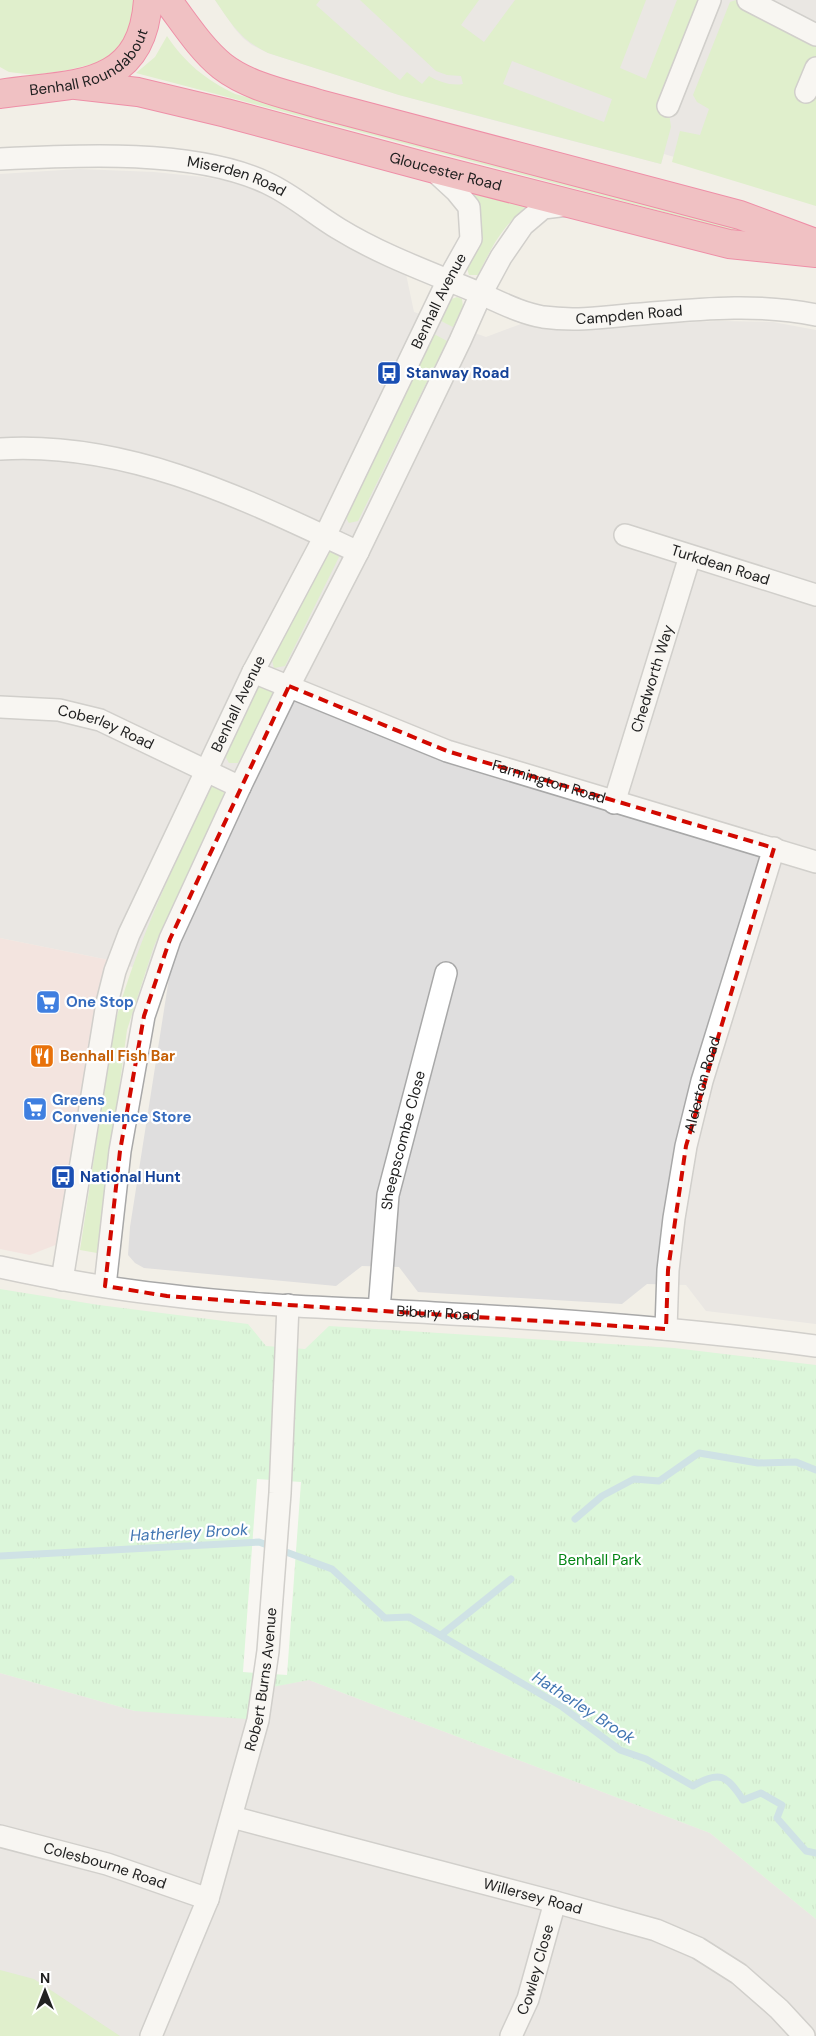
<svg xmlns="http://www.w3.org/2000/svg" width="816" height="2036" viewBox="0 0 816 2036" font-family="'DM Sans',sans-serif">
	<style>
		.residential { fill: #dfdede }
		.commercial { fill: #f3d8d6 }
		.grass { fill: #c9efaa; fill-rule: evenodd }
		.park { fill: url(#park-tufts) }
		.pier { fill: #fff }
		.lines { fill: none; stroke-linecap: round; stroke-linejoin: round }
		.stream { stroke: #a4d2e3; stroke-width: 7 }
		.street-casing { stroke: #a8a8a8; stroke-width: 24 }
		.highway-casing { stroke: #e91b59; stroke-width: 30 }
		.street { stroke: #fff; stroke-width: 21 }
		.highway { stroke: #ee8a98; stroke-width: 28 }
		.marked { fill: none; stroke: #d20900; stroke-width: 4; stroke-dasharray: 10 6; stroke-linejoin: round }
		.labels { text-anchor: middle; stroke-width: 4.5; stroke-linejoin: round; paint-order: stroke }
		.street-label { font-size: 15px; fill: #212121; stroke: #fff }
		.transit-label { font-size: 15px; font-weight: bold; fill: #164399; stroke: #fff; text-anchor: start }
		.shop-label { font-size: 15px; font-weight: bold; fill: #366cbe; stroke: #fff; text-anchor: start }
		.food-label { font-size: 15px; font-weight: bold; fill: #c56008; stroke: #fff; text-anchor: start }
		.park-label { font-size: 15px; fill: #048514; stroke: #fff }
		.water-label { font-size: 16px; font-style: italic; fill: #4175b2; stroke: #fff }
	</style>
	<defs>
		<pattern id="park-tufts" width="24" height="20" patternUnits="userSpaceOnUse" patternTransform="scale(1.25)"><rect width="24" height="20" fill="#c2fec9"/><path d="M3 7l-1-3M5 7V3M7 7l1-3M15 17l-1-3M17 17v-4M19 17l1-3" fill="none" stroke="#a6d9ac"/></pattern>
	</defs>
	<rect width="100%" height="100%" fill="#f2efe7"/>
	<g class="residential">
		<path d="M 215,0 L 816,0 L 816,198 L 664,154 L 661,164 L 546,134 L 399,95 L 268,53 L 252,45 L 243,38 L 235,29 Z"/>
		<path d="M 79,169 L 154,172 L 203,177 L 239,183 L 271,194 L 324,232 L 355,250 L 406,274 L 414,312 L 486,337 L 521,324 L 551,329 L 718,321 L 773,322 L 816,330 L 816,1324 L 706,1311 L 686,1285 L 647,1284 L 622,1304 L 418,1292 L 399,1267 L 362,1266 L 336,1286 L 144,1268 L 135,1263 L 128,1255 L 130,1227 L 169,978 L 109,960 L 0,938 L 0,174 Z"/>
		<path d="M 0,1673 L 135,1711 L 309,1680 L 710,1833 L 816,1919 L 816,2036 L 0,2036 Z"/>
	</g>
	<path class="commercial" d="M 0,938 L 109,960 L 82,1090 L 58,1244 L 30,1255 L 0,1249 Z"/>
	<g class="grass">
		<path d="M 0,0 L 137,0 L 126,41 L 101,62 L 68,70 L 34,75 L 9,72 L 0,67 Z"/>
		<path d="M 215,0 L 320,0 L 316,5 L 400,80 L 407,72 L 422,84 L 429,76 C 439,82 451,86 463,84 L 461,76 L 447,75 L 436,71 L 360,0 L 479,0 L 461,25 L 484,42 L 515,0 L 646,0 L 620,68 L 646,79 L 677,0 L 710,0 L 668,106 L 671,127 L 661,164 L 399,95 L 268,53 C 241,40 232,25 215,0 ZM 512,61 L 612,99 L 604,122 L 503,84 Z"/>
		<path d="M 736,0 L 816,40 L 816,206 L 672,162 L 680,131 L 700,135 L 709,109 L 697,102 L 693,95 L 730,2 Z"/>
		<path d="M 167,36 C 185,63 206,80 235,94 L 742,228 L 740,232 L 136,73 L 155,57 Z"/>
		<path d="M 470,189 L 529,204 C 501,228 494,243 478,275 L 469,275 L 467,268 L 478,210 Z"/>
		<path d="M 457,297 L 462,299 L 463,307 L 453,327 L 439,320 L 449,300 Z"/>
		<path d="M 432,333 L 447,341 L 358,521 L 349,523 L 344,515 Z"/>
		<path d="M 335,549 L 339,557 L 285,666 L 274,668 L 272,660 L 326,550 Z"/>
		<path d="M 267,685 L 273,693 L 238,763 L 229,763 L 225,756 L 257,688 Z"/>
		<path d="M 210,786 L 220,786 L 225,794 L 154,946 L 127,1030 L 97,1253 L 80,1250 L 114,1027 C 136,943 175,865 210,786 Z"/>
		<path d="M 0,1970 L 34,1979 L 120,2036 L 0,2036 Z"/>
	</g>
	<path class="park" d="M 0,1289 L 99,1305 L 248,1324 L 266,1346 L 305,1349 L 329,1326 L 674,1348 L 816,1365 L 816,1919 L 710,1833 L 309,1680 L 262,1689 L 258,1720 L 135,1711 L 0,1673 Z"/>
	<path class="pier" d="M 257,1479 L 301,1482 L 287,1675 L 243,1672 Z"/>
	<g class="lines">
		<g class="stream">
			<path d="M 575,1519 L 602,1496 L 634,1479 L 659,1481 L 699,1453 L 758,1463 L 796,1462 L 816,1470"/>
			<path d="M 0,1556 L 259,1542 L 332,1569 L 385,1618 L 409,1617 L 561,1706 L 620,1750 L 646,1759 L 693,1786 C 719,1770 727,1775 743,1800 L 761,1793 L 782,1805 L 777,1818 L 806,1851 L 816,1853"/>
			<path d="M 441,1635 L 511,1579"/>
		</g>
		<defs>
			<g id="street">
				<path d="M 748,0 L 816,35"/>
				<path d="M 806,92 L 816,68"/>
				<path d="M 668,106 L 710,0"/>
				<path id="s1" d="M 0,159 C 78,155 195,149 267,183 C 293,195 314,214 339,229 C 383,256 432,273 479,293 C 500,302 520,313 543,317 C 572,321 599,318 628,315 C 691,310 754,302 816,315"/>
				<path d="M 0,449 C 128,441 245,499 358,552"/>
				<path id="s2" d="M 625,535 L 816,595"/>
				<path id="s3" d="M 253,672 L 447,751 L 816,862"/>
				<path id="s4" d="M 0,707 L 59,710 L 100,720 L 240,787"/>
				<path id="s5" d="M 614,803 L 690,556"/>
				<path id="s6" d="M 0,1267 C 55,1279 111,1289 167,1295 C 260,1307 356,1308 451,1314 C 573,1320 695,1330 816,1346"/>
				<path id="s7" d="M 62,1280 L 107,1003 L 115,971 L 129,934 L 253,672 L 325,536 L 448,280 L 471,239 L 469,207 L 456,191 L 431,168"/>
				<path d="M 105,1286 L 120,1151 L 144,1016 L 170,939 L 240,787 L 289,686 L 358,552 L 460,341 L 481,294 L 501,257 L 523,225 L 543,208 L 568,205"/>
				<path id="s8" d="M 379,1310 L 388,1195 L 446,973"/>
				<path id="s9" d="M 666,1329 L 668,1270 L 674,1218 L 686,1146 L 702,1081 L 774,848"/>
				<path id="s10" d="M 232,1817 L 555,1902 L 656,1930 L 698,1948 L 739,1974 L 779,2009 L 804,2036"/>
				<path id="s11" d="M 0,1836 L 107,1864 L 208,1899"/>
				<path id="s12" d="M 151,2036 L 208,1899 L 258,1720 L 268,1651 L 280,1493 L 288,1305"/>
				<path id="s13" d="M 511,2036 L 528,1999 L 555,1902"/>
			</g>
			<g id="highway">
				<path d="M 167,0 C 184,22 200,48 222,66 C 249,87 286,94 319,104 L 740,215 L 815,243"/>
				<path id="s14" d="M 76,85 L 138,92 L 226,113 L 431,168 L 729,244 L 816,253"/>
				<path id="s15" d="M 0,94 C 69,83 142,93 148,0"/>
			</g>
		</defs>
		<use href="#street" class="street-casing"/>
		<use href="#highway" class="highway-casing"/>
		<use href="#street" class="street"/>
		<use href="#highway" class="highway"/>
	</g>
	<path d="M0 0H816V2036H0ZM 289,686 L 447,751 L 774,848 L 686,1146 L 668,1270 L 666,1329 L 288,1305 L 167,1296 L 105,1286 L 120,1151 L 144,1016 L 170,939 Z" fill="#f2efe7" fill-opacity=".55" fill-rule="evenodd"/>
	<path class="marked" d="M 289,686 L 447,751 L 774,848 L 686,1146 L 668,1270 L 666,1329 L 288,1305 L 167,1296 L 105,1286 L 120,1151 L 144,1016 L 170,939 Z"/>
	<defs>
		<symbol id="bus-square" viewBox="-11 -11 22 22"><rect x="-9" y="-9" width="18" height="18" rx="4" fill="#1a4fb4" stroke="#fff"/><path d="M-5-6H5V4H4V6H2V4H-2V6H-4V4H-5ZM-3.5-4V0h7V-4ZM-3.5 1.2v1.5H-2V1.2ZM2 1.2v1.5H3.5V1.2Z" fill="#fff"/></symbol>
		<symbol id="supermarket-square" viewBox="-11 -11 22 22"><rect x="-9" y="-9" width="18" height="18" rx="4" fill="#3f7fe0" stroke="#fff"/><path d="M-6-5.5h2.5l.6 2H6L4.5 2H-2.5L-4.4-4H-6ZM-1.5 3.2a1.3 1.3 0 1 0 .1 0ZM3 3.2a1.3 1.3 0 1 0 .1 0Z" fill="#fff"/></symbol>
		<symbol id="restaurant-square" viewBox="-11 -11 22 22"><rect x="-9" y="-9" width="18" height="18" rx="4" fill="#e8710a" stroke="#fff"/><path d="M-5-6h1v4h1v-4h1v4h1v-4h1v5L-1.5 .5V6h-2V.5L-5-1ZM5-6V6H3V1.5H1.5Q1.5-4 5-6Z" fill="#fff"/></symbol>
	</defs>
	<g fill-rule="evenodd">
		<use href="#bus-square" x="375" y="359" width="28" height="28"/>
		<use href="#supermarket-square" x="34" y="988" width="28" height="28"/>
		<use href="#restaurant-square" x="28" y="1042" width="28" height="28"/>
		<use href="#supermarket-square" x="21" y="1095" width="28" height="28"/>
		<use href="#bus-square" x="49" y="1163" width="28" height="28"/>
	</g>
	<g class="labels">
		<g class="street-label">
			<text dy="5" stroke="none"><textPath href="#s15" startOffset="99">Benhall Roundabout</textPath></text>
			<text dy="5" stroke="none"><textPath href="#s14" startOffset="380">Gloucester Road</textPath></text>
			<text dy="5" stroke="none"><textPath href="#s1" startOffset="239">Miserden Road</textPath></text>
			<text dy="5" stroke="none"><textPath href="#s7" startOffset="1058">Benhall Avenue</textPath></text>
			<text dy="5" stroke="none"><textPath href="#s1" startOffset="665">Campden Road</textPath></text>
			<text dy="5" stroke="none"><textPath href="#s2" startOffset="100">Turkdean Road</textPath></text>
			<text dy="5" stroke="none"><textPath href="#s5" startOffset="130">Chedworth Way</textPath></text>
			<text dy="5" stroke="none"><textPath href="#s7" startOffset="608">Benhall Avenue</textPath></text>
			<text dy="5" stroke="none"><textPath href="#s4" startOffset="109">Coberley Road</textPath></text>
			<text dy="5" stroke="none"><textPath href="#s3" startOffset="316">Farmington Road</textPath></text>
			<text dy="5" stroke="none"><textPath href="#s9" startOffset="248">Alderton Road</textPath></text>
			<text dy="5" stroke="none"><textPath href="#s8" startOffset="172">Sheepscombe Close</textPath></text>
			<text dy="5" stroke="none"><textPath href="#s6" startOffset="441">Bibury Road</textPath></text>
			<text dy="5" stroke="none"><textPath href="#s12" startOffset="375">Robert Burns Avenue</textPath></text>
			<text dy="5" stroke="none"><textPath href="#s11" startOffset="109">Colesbourne Road</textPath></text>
			<text dy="5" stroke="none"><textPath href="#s10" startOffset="311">Willersey Road</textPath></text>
			<text dy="5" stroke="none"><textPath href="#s13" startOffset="71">Cowley Close</textPath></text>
		</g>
		<g class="transit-label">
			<text x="406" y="378">Stanway Road</text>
			<text x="80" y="1182">National Hunt</text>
		</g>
		<g class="shop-label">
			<text x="66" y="1007">One Stop</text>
			<text x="52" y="1105">Greens<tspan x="52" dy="17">Convenience Store</tspan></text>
		</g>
		<g class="food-label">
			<text x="60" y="1061">Benhall Fish Bar</text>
		</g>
		<g class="park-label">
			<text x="600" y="1565">Benhall Park</text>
		</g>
		<g class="water-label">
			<text transform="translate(189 1532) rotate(-3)" y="6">Hatherley Brook</text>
			<text transform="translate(584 1707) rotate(33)" y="6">Hatherley Brook</text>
		</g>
	</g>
	<g transform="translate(45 1991)" stroke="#ffffff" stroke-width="4" paint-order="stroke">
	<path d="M0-4L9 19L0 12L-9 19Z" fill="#212121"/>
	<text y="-8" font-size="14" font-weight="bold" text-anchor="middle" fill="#212121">N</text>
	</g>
</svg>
